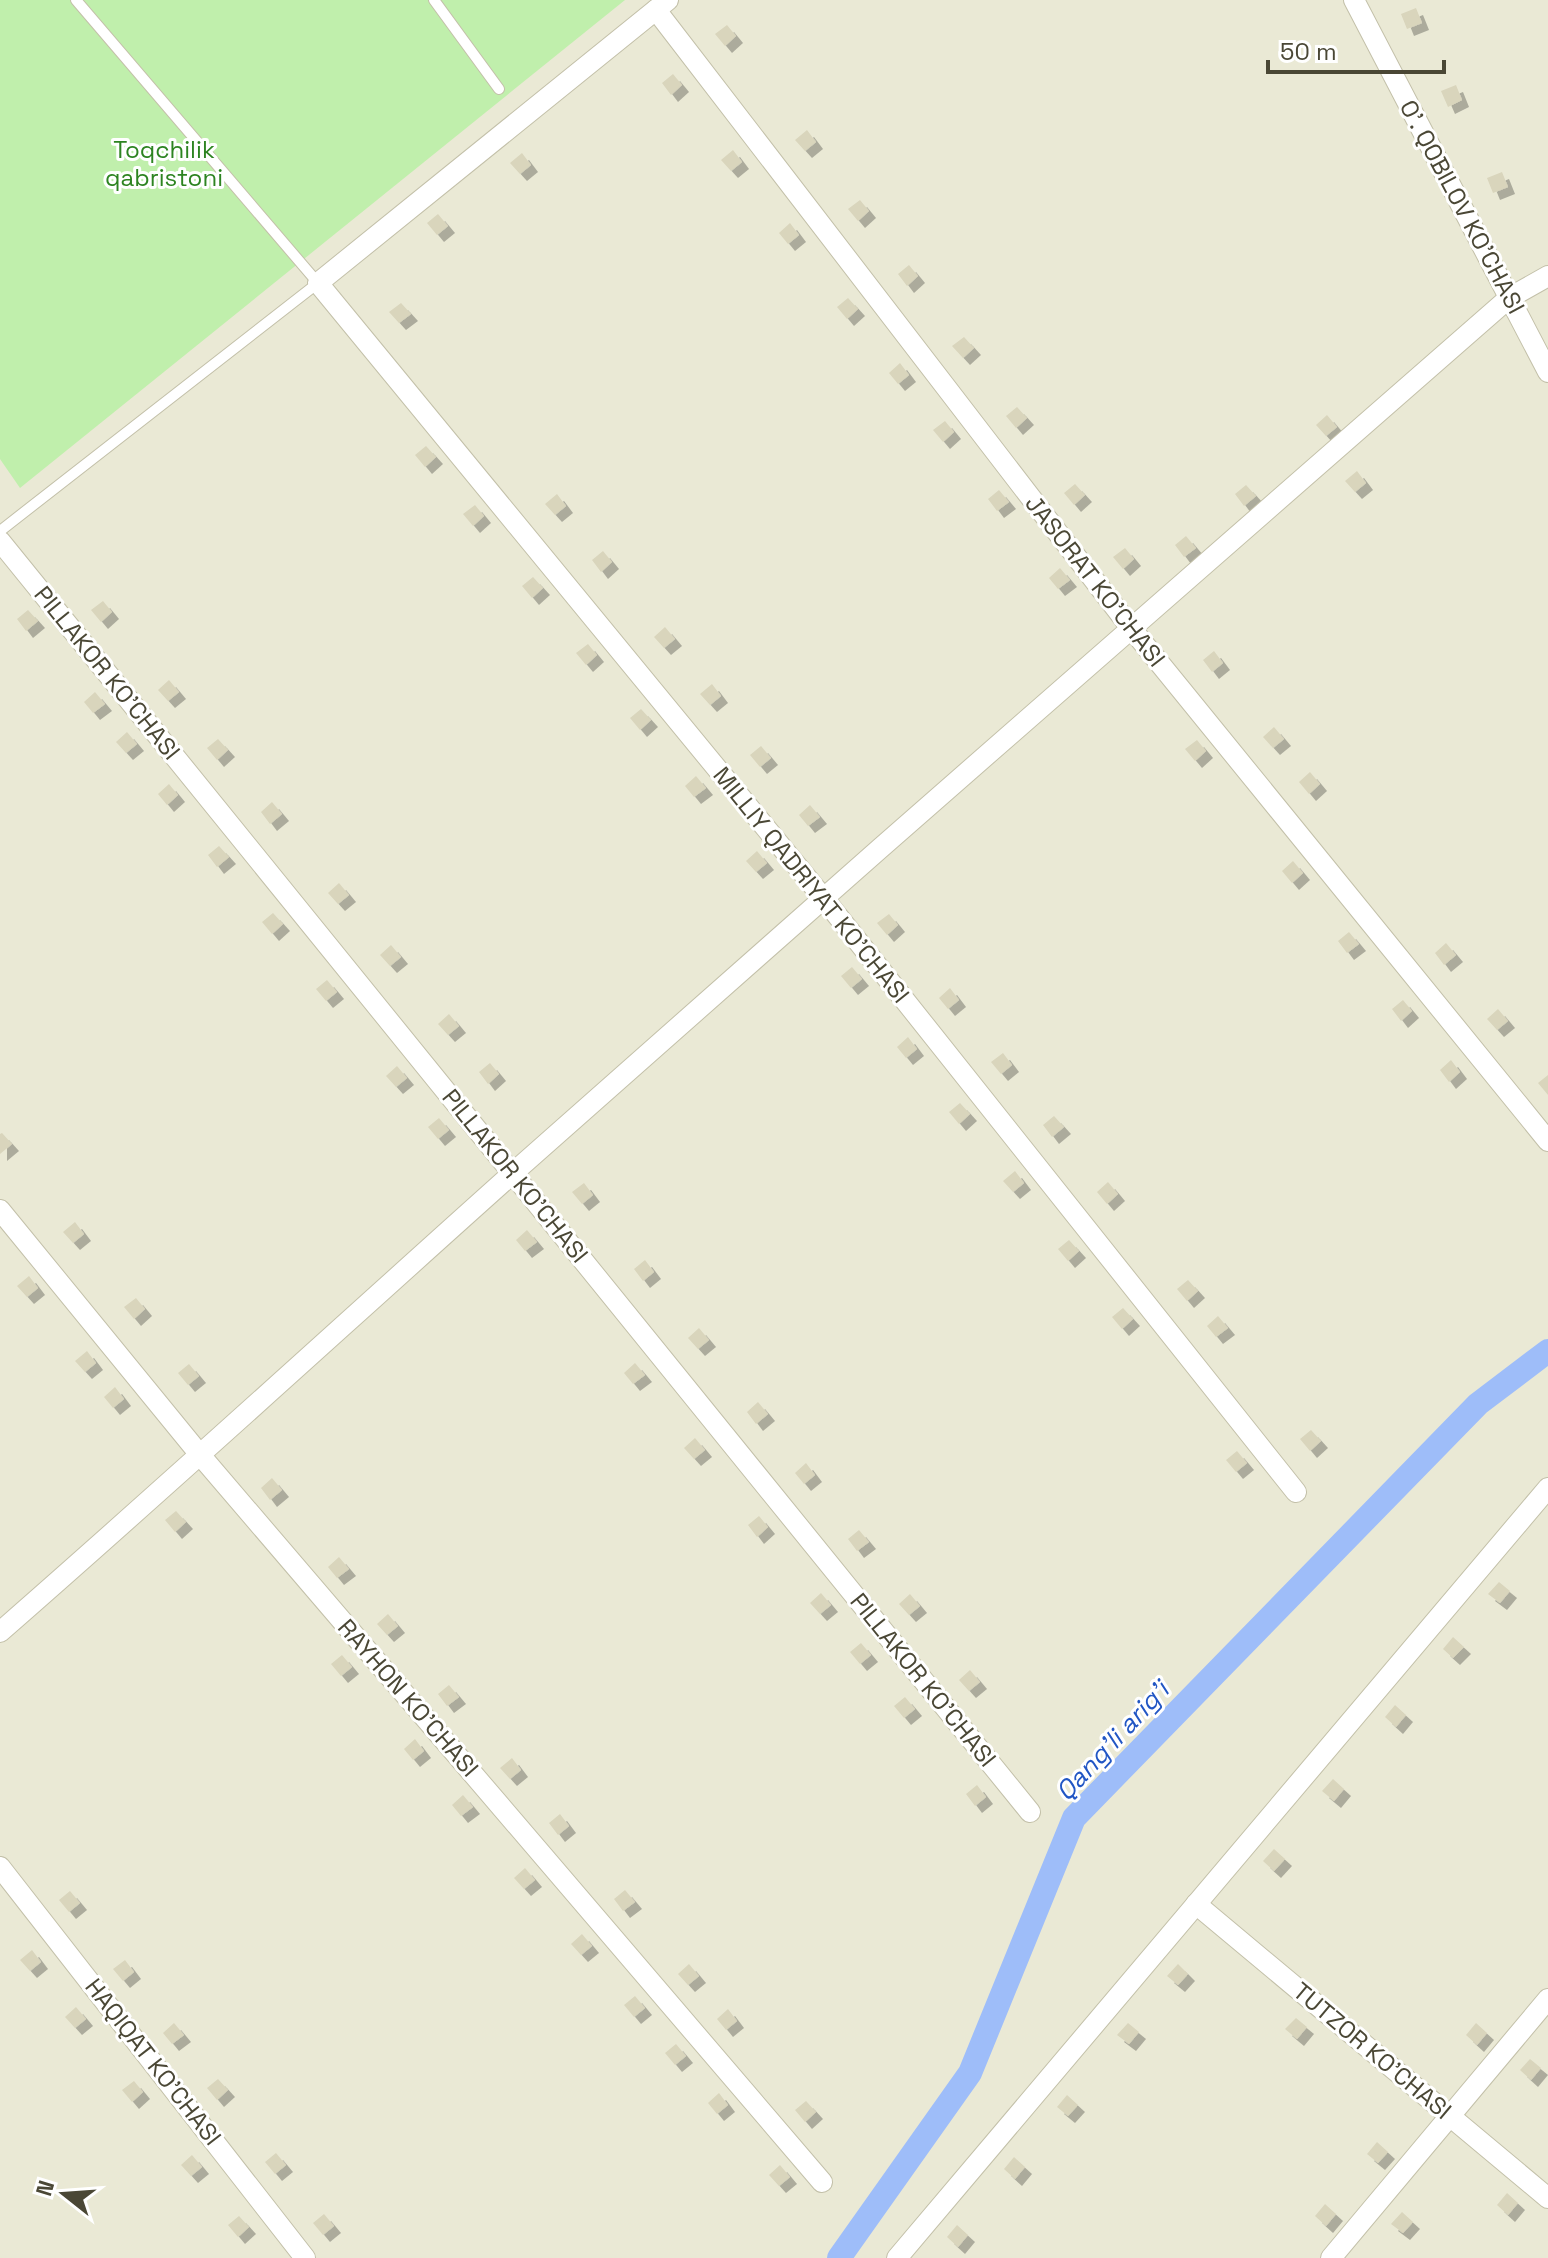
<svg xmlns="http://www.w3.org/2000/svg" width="1548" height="2258" viewBox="0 0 1548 2258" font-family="'Space Grotesk',sans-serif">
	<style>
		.residential { fill: #eae9d5 }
		.green { fill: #c0efac }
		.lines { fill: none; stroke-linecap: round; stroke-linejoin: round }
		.canal { stroke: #9ebdf9; stroke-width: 24 }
		.building { fill: #d9d5bc; filter: url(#shadow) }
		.lane-casing { stroke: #c3c0a9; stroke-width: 12 }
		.street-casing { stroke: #c3c0a9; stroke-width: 22 }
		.lane { stroke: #fff; stroke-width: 10 }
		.street { stroke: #fff; stroke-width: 20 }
		.labels { text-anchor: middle; stroke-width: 6; stroke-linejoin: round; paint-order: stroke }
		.park-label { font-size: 24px; fill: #2d8421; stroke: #fff }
		.street-label { font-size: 24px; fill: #4a4735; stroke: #fff }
		.water-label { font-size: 26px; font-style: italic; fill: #2156c4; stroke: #fff }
	</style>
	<defs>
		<filter id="shadow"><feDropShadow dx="7" dy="7" stdDeviation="0" flood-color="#0004"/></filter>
	</defs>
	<rect width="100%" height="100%" fill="#f6f5e8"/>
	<rect class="residential" x="0" y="0" width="1548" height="2258"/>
	<path class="green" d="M 0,0 L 625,0 L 20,488 L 0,459 Z"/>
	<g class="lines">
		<path class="canal" d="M 839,2258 L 970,2073 L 1074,1818 L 1478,1404 L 1548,1351"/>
	</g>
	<g class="building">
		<path d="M 1416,8 L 1422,23 L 1407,29 L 1401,14 Z"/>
		<path d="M 727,25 L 736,36 L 725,46 L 715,34 Z"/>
		<path d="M 673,74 L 682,85 L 671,95 L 662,83 Z"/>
		<path d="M 1456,85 L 1462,100 L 1448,107 L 1441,91 Z"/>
		<path d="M 807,130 L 816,142 L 805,151 L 795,140 Z"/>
		<path d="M 733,150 L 742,162 L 731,171 L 721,160 Z"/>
		<path d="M 522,153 L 531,165 L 520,174 L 510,163 Z"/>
		<path d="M 1502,172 L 1508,187 L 1493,193 L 1487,178 Z"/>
		<path d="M 860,200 L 869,211 L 858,221 L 848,209 Z"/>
		<path d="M 438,214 L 448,226 L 437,235 L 427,223 Z"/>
		<path d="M 790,223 L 799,235 L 788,244 L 779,233 Z"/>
		<path d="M 909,265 L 918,276 L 907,286 L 898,274 Z"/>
		<path d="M 848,298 L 858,309 L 847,319 L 837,307 Z"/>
		<path d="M 401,303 L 411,314 L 399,323 L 389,312 Z"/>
		<path d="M 964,337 L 974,348 L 963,358 L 952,346 Z"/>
		<path d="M 900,363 L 909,375 L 898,384 L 889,373 Z"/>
		<path d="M 1017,407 L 1027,418 L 1016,428 L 1006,416 Z"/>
		<path d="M 1327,415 L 1337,427 L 1326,436 L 1316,425 Z"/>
		<path d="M 945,421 L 954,432 L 943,442 L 933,430 Z"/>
		<path d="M 426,446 L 436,457 L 425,467 L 415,455 Z"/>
		<path d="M 1357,471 L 1366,483 L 1355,492 L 1345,481 Z"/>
		<path d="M 1075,484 L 1085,495 L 1074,505 L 1064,493 Z"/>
		<path d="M 1246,485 L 1256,496 L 1244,506 L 1235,494 Z"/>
		<path d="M 999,490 L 1009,502 L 997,511 L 988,499 Z"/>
		<path d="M 557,494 L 566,506 L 555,515 L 545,504 Z"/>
		<path d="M 475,505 L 484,516 L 473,526 L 463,514 Z"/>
		<path d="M 1186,536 L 1196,548 L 1184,557 L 1175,545 Z"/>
		<path d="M 1125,548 L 1134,559 L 1123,569 L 1113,557 Z"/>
		<path d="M 603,551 L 612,562 L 601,572 L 592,560 Z"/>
		<path d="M 1060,568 L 1070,580 L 1058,589 L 1049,578 Z"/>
		<path d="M 533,577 L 543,588 L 532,598 L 522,586 Z"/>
		<path d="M 103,601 L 112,612 L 101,622 L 91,610 Z"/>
		<path d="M 28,610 L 38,621 L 26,631 L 17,619 Z"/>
		<path d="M 665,627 L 675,639 L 664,648 L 654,637 Z"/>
		<path d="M 588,644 L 597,655 L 586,665 L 576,653 Z"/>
		<path d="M 1214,651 L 1223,663 L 1212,672 L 1203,660 Z"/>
		<path d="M 169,680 L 179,692 L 168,701 L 158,690 Z"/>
		<path d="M 712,684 L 721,696 L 710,705 L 700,694 Z"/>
		<path d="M 95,692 L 105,704 L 93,713 L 84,702 Z"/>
		<path d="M 641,709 L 651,720 L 640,730 L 630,718 Z"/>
		<path d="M 1274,727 L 1284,739 L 1273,748 L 1263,737 Z"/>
		<path d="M 127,732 L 137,744 L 126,753 L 116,742 Z"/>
		<path d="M 218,739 L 228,750 L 217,760 L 207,748 Z"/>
		<path d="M 1197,740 L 1206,751 L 1195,761 L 1185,749 Z"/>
		<path d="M 761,746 L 771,758 L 760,767 L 750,755 Z"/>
		<path d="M 1310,772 L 1320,784 L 1309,794 L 1299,782 Z"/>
		<path d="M 696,776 L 706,788 L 694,797 L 685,786 Z"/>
		<path d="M 169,784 L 178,795 L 167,805 L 158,794 Z"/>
		<path d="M 272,802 L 282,814 L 270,824 L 261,812 Z"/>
		<path d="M 810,805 L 820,817 L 808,826 L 799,815 Z"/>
		<path d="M 219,846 L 229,857 L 217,867 L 208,855 Z"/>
		<path d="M 757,851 L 767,863 L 756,872 L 746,861 Z"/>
		<path d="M 1293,861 L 1303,873 L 1292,883 L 1282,871 Z"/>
		<path d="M 339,883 L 349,895 L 338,904 L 328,893 Z"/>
		<path d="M 273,913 L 283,924 L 272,934 L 262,922 Z"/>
		<path d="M 889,914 L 898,925 L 887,935 L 877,923 Z"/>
		<path d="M 1349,932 L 1359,944 L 1347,953 L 1338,941 Z"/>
		<path d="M 1446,943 L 1456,955 L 1444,965 L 1435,953 Z"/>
		<path d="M 391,945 L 401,957 L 390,966 L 380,955 Z"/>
		<path d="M 852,967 L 862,979 L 851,988 L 841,976 Z"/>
		<path d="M 327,980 L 337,992 L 326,1001 L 316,989 Z"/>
		<path d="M 950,988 L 959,1000 L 948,1009 L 939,998 Z"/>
		<path d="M 1403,1000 L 1412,1011 L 1401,1021 L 1392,1009 Z"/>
		<path d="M 1498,1009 L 1508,1021 L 1497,1030 L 1487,1019 Z"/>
		<path d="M 449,1014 L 459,1026 L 448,1035 L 438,1024 Z"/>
		<path d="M 908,1037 L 917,1049 L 906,1058 L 897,1047 Z"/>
		<path d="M 1003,1053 L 1012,1065 L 1001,1074 L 991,1062 Z"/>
		<path d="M 1451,1060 L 1460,1072 L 1449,1082 L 1440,1070 Z"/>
		<path d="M 490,1063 L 499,1074 L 488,1084 L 479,1072 Z"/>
		<path d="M 397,1066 L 407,1078 L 396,1087 L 386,1076 Z"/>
		<path d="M 1548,1075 L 1548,1095 L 1538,1083 Z"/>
		<path d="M 960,1103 L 970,1114 L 959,1124 L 949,1112 Z"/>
		<path d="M 1054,1116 L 1064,1127 L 1052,1137 L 1043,1125 Z"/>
		<path d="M 439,1118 L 449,1130 L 438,1139 L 428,1127 Z"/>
		<path d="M 2,1133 L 12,1144 L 0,1154 L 0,1134 Z"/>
		<path d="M 1015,1171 L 1024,1183 L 1013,1192 L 1003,1181 Z"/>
		<path d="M 1108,1182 L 1118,1194 L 1107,1204 L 1097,1192 Z"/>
		<path d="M 584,1183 L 593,1195 L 582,1204 L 572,1192 Z"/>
		<path d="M 75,1222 L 84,1234 L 73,1243 L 63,1232 Z"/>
		<path d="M 527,1230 L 537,1242 L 525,1251 L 516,1240 Z"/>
		<path d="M 1069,1240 L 1079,1251 L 1068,1261 L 1058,1249 Z"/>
		<path d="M 645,1260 L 654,1272 L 643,1281 L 634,1269 Z"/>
		<path d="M 29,1276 L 38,1288 L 27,1297 L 17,1286 Z"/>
		<path d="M 1188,1280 L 1198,1291 L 1187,1301 L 1177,1289 Z"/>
		<path d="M 136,1298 L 145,1309 L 134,1319 L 124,1307 Z"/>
		<path d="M 1123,1308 L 1133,1319 L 1122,1329 L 1112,1317 Z"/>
		<path d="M 1218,1316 L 1228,1328 L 1216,1337 L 1207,1326 Z"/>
		<path d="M 699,1328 L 709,1340 L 698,1349 L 688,1338 Z"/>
		<path d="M 87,1351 L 96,1363 L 85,1372 L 75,1361 Z"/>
		<path d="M 635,1363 L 645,1375 L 633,1384 L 624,1373 Z"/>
		<path d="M 189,1364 L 199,1376 L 188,1385 L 178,1373 Z"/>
		<path d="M 115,1387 L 124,1399 L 113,1408 L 104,1397 Z"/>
		<path d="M 758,1402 L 768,1414 L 756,1424 L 747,1412 Z"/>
		<path d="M 1311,1430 L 1321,1441 L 1310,1451 L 1300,1439 Z"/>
		<path d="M 695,1438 L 705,1450 L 694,1459 L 684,1448 Z"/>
		<path d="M 1237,1451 L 1247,1463 L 1236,1472 L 1226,1460 Z"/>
		<path d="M 806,1463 L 815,1475 L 804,1484 L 795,1473 Z"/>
		<path d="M 272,1478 L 282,1490 L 270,1500 L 261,1488 Z"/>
		<path d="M 176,1511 L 186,1522 L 175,1532 L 165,1520 Z"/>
		<path d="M 759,1516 L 768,1527 L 757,1537 L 748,1525 Z"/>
		<path d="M 859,1530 L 869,1542 L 857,1551 L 848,1539 Z"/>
		<path d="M 339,1557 L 349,1569 L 337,1578 L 328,1567 Z"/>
		<path d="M 1499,1582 L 1510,1591 L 1500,1603 L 1488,1594 Z"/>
		<path d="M 821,1593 L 831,1605 L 820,1614 L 810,1603 Z"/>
		<path d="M 910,1594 L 920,1606 L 909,1615 L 899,1604 Z"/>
		<path d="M 388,1614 L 398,1626 L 387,1635 L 377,1624 Z"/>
		<path d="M 1453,1637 L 1464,1647 L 1453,1658 L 1443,1649 Z"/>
		<path d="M 861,1643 L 871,1655 L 860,1664 L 850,1652 Z"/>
		<path d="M 342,1655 L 352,1667 L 341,1676 L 331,1664 Z"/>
		<path d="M 970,1670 L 980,1682 L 969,1691 L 959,1680 Z"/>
		<path d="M 449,1685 L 459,1697 L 447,1706 L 438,1694 Z"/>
		<path d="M 905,1697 L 915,1709 L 904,1718 L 894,1706 Z"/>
		<path d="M 1395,1705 L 1406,1715 L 1396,1727 L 1385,1717 Z"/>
		<path d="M 415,1739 L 424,1751 L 413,1760 L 404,1749 Z"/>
		<path d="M 512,1758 L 521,1770 L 510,1779 L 500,1768 Z"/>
		<path d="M 1333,1779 L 1344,1789 L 1334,1801 L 1322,1791 Z"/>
		<path d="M 977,1785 L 986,1797 L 975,1806 L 966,1794 Z"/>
		<path d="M 463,1795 L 473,1807 L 461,1816 L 452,1805 Z"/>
		<path d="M 560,1814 L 569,1826 L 558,1835 L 549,1823 Z"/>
		<path d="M 1274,1849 L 1285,1859 L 1274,1871 L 1263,1861 Z"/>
		<path d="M 525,1868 L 535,1880 L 524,1889 L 514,1878 Z"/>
		<path d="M 625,1890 L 635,1902 L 623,1911 L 614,1899 Z"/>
		<path d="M 70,1891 L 80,1903 L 69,1912 L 59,1900 Z"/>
		<path d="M 582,1934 L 592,1946 L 581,1955 L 571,1944 Z"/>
		<path d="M 32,1950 L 41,1962 L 30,1971 L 20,1960 Z"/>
		<path d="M 125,1960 L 134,1972 L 123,1981 L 113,1969 Z"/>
		<path d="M 689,1964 L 699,1976 L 688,1985 L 678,1974 Z"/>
		<path d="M 1178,1964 L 1188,1974 L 1178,1985 L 1167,1976 Z"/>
		<path d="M 635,1996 L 645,2008 L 634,2017 L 624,2005 Z"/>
		<path d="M 76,2007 L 86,2019 L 75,2028 L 65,2017 Z"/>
		<path d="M 728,2009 L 737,2021 L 726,2030 L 717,2019 Z"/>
		<path d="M 1296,2018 L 1307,2027 L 1297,2039 L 1285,2029 Z"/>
		<path d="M 174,2023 L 184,2035 L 172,2044 L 163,2033 Z"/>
		<path d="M 1128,2023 L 1139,2032 L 1129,2044 L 1117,2035 Z"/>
		<path d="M 1476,2023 L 1487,2033 L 1477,2045 L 1466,2035 Z"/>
		<path d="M 676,2044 L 686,2056 L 675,2065 L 665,2053 Z"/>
		<path d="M 1530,2059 L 1541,2068 L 1531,2080 L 1520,2070 Z"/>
		<path d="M 218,2079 L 228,2090 L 217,2100 L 207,2088 Z"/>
		<path d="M 134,2081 L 143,2092 L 132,2102 L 122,2090 Z"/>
		<path d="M 719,2093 L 728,2105 L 717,2114 L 708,2103 Z"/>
		<path d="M 1067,2095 L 1078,2105 L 1068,2116 L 1057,2107 Z"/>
		<path d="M 806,2101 L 816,2112 L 805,2122 L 795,2110 Z"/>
		<path d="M 1377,2142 L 1388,2152 L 1378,2163 L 1367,2154 Z"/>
		<path d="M 276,2153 L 286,2165 L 275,2174 L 265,2162 Z"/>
		<path d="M 192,2155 L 202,2167 L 191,2176 L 181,2165 Z"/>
		<path d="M 1014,2157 L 1025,2167 L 1015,2179 L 1004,2169 Z"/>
		<path d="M 780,2165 L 790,2177 L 779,2186 L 769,2175 Z"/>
		<path d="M 1507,2193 L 1518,2203 L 1508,2215 L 1497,2205 Z"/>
		<path d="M 1325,2204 L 1336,2214 L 1326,2226 L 1315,2216 Z"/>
		<path d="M 1402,2212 L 1413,2222 L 1403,2233 L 1391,2224 Z"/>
		<path d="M 324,2214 L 334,2226 L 323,2235 L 313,2223 Z"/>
		<path d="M 239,2216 L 249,2227 L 238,2237 L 228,2225 Z"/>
		<path d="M 957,2225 L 968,2235 L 958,2247 L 947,2237 Z"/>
	</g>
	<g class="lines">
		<defs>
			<g id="lane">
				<path d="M 434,0 L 499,89"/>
				<path d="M 0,531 L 318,283 L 76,0"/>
			</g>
			<g id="street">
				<path d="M 668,0 L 318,283 L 825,900 L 1296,1492"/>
				<path d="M 1354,0 L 1548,372"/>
				<path d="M 656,10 L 1131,628 L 1548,1141"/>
				<path d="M 0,541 L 1030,1812"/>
				<path d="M 0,1210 L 201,1456 L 822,2182"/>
				<path d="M 0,1632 C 173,1481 342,1326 513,1173 C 843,879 1176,589 1509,298 L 1548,276"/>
				<path d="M 0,1867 L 305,2258"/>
				<path d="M 1196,1904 L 1548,2198"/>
				<path d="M 897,2258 L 1548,1488"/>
				<path d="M 1331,2258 L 1548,1999"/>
			</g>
		</defs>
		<use href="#lane" class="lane-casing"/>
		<use href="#street" class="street-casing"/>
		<use href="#lane" class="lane"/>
		<use href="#street" class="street"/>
	</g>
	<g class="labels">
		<g class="park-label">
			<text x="164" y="158">Toqchilik<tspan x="164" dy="28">qabristoni</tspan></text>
		</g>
		<g class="street-label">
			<text transform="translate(1462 207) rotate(62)" y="8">O'. QOBILOV KO'CHASI</text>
			<text transform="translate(1095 581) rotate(52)" y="8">JASORAT KO'CHASI</text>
			<text transform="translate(107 673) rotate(51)" y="8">PILLAKOR KO'CHASI</text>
			<text transform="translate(811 885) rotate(51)" y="8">MILLIY QADRIYAT KO'CHASI</text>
			<text transform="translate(515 1176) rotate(51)" y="8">PILLAKOR KO'CHASI</text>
			<text transform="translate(923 1680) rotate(51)" y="8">PILLAKOR KO'CHASI</text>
			<text transform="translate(408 1698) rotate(49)" y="8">RAYHON KO'CHASI</text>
			<text transform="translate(1372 2051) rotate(40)" y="8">TUTZOR KO'CHASI</text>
			<text transform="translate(153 2062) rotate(52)" y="8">HAQIQAT KO'CHASI</text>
		</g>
		<g class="water-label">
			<text transform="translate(1112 1741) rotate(-47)" y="9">Qang'li arig'i</text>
		</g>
	</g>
	<g transform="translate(64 2194) rotate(287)" stroke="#ffffff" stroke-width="6" paint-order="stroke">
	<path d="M0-6L14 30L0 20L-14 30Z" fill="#4a4735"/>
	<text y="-12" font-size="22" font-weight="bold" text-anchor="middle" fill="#4a4735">N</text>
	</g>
	<path d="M1268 60v12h176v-12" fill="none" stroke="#4a4735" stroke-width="4"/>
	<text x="1280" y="60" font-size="24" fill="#4a4735" stroke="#ffffff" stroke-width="6" paint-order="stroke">50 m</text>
</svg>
